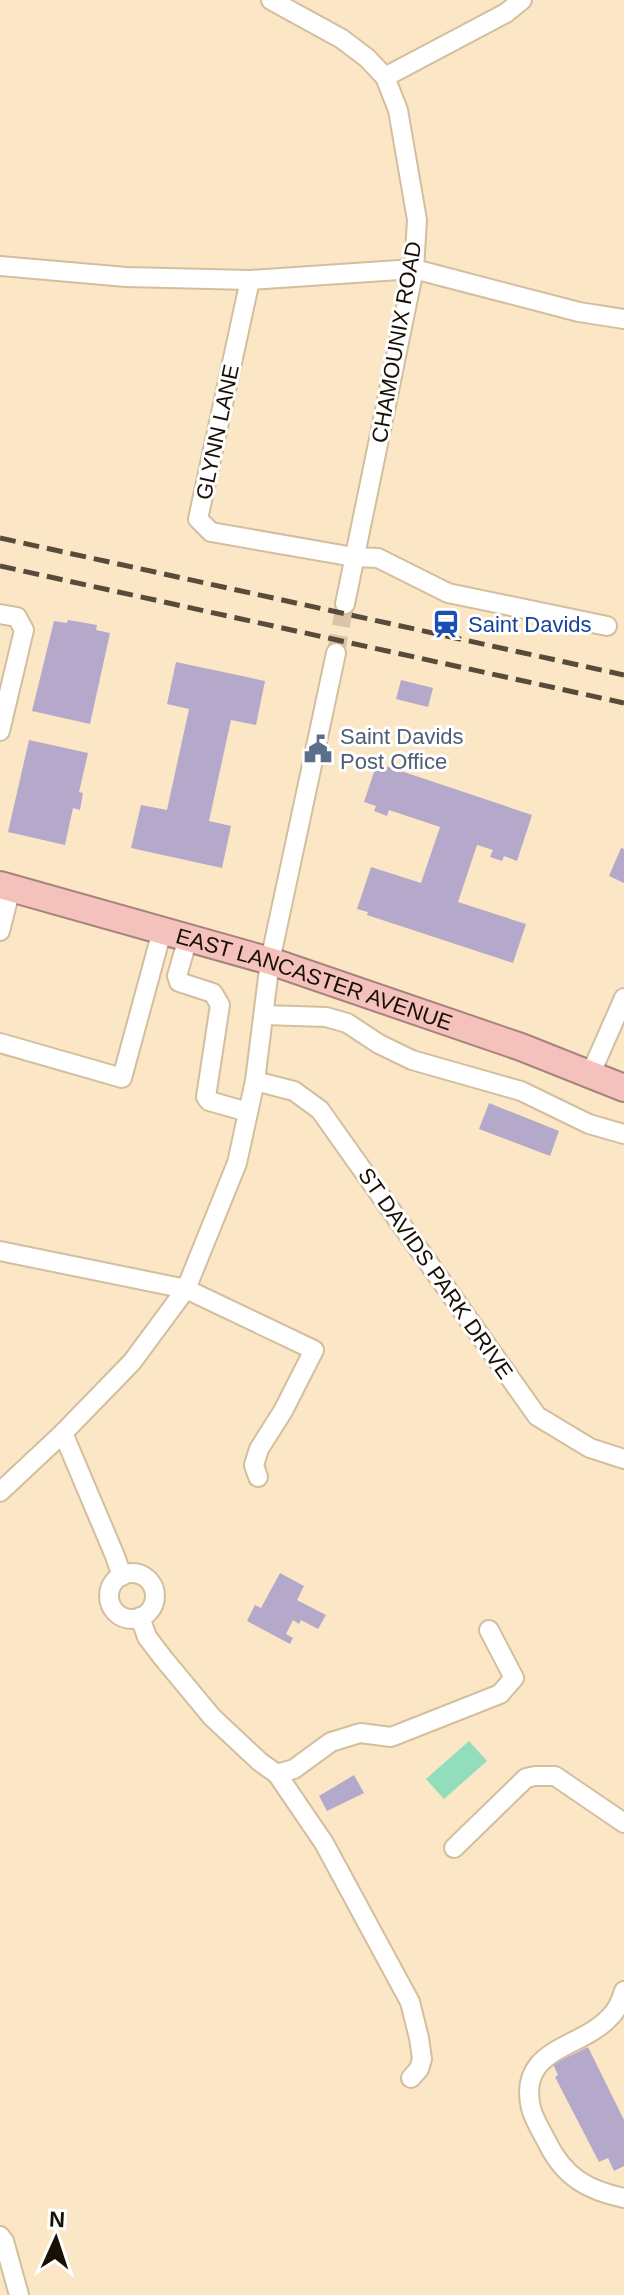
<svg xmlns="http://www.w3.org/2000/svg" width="624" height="2295" viewBox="0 0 624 2295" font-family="Helvetica,sans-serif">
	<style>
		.green { fill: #92ddbc }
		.building { fill: #b4a9ca }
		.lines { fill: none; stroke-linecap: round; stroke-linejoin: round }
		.minor-tunnel { stroke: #d9c6a8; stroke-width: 18; stroke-dasharray: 18 9; stroke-linecap: butt }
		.minor-casing { stroke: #d3be9e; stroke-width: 22 }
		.highway-casing { stroke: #a7837d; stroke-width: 30 }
		.minor { stroke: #fff; stroke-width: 18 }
		.highway { stroke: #f4c1bd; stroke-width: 26 }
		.rail { stroke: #574c3b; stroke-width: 5; stroke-dasharray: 16 8; stroke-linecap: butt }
		.labels { text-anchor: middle; stroke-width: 6; stroke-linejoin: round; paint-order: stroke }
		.street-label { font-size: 22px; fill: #181005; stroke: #fff }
		.transit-label { font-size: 22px; fill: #164399; stroke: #fff; text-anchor: start }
		.service-label { font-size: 22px; fill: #4e5e75; stroke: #fff; text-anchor: start }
	</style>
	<rect width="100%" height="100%" fill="#fbe6c5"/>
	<path class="green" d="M 469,1741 L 487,1761 L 444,1799 L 426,1779 Z"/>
	<g class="building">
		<path d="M 68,620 L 97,625 L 96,630 L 110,633 L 90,724 L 32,711 L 54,621 L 67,623 Z"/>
		<path d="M 176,662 L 265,681 L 256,725 L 231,720 L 209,821 L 231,826 L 222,868 L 131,848 L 141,805 L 167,810 L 189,709 L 167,704 Z"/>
		<path d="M 401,680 L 433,688 L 428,707 L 396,699 Z"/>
		<path d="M 29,740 L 88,753 L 79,792 L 83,793 L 80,810 L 73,808 L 65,845 L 8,832 Z"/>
		<path d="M 377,763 L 532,815 L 517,861 L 504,856 L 502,861 L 490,857 L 493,850 L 477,845 L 458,902 L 526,924 L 513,963 L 367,915 L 368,912 L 357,909 L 371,867 L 421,883 L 440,827 L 389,810 L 387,816 L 374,811 L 376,806 L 364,802 Z"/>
		<path d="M 621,848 L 624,849 L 624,883 L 609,876 Z"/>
		<path d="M 489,1103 L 559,1131 L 550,1156 L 479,1129 Z"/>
		<path d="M 280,1573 L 304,1586 L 297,1600 L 326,1615 L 318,1629 L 301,1620 L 299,1624 L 293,1620 L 286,1634 L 293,1638 L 290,1644 L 247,1621 L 255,1605 L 261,1608 Z"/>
		<path d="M 354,1775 L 364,1793 L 327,1811 L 319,1796 Z"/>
		<path d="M 588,2047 L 624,2120 L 624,2166 L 614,2171 L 608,2158 L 599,2162 L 555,2077 L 558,2075 L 553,2064 Z"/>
	</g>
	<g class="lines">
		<path class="minor-tunnel" d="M 336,653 L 345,604"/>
		<defs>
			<g id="minor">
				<path d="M 271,0 L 342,39 L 367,58 L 385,77 L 398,110 L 417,220 L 414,269 L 345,604"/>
				<path d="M 385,77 L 506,13 L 522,0"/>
				<path d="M 0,266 L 126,277 L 250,280 L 414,269 L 579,312 L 624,319"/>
				<path d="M 250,280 L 198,519 L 211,532 L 354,557 L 378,558 L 448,593 L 607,626"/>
				<path d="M 0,614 L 17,617 L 24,630 L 0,731"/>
				<path d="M 0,931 L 11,888"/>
				<path d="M 188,938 L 177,976 L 179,982 L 213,993 L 220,1005 L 206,1097 L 209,1101 L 248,1112"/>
				<path d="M 264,1015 L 326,1017 L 347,1023 L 379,1044 L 412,1060 L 521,1091 L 589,1124 L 624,1134"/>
				<path d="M 0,1043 L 122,1078 L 162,931"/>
				<path d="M 590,1075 L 624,998"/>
				<path d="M 255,1081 L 294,1091 L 320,1110 L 537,1416 L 590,1448 L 624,1459"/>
				<path d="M 0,1251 L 186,1289 L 314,1350 L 283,1411 L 259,1449 L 254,1465 L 258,1477"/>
				<path d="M 63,1433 L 115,1556 L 122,1576"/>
				<path d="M 0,1492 L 63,1433 L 132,1362 L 186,1289 L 237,1163 L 255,1081 L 270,961 L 336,653"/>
				<circle cx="132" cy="1596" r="23"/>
				<path d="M 140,1617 L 147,1637 L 163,1658 L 212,1717 L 260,1762 L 277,1774 L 324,1843 L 410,2002 L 419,2038 L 422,2059 L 419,2069 L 411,2078"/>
				<path d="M 277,1774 L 294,1769 L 331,1742 L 360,1733 L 391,1737 L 500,1694 L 514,1678 L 489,1630"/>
				<path d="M 454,1848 L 526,1778 L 535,1776 L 555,1776 L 624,1823"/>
				<path d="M 624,1991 C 621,2001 617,2011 609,2018 C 580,2049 517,2048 531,2108 C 534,2120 542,2132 547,2142 C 564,2177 587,2190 624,2198"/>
				<path d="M 0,2236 L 4,2241 L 19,2295"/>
			</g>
			<g id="highway">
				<path id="s1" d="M 0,885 L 270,961 L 521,1047 L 624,1088"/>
			</g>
		</defs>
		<use href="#minor" class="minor-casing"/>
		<use href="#highway" class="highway-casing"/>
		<use href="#minor" class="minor"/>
		<use href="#highway" class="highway"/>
		<g class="rail">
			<path d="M 0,538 L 624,675"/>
			<path d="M 0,566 L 624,703"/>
		</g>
	</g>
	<defs>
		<symbol id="station-bare" viewBox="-9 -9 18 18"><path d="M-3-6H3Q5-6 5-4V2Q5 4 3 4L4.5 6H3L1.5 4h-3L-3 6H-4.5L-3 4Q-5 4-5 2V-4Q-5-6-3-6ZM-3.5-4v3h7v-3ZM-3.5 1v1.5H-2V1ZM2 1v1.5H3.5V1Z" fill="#1a4fb4" stroke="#fff" stroke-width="2.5" paint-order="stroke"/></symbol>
		<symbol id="civic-bare" viewBox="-9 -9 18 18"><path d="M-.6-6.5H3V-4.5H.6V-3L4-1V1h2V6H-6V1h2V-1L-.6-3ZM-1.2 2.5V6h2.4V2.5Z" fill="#5c6f8a" stroke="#fff" stroke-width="2.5" paint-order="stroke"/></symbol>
	</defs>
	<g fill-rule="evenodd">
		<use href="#station-bare" x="426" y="604" width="40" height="40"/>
		<use href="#civic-bare" x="298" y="729" width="40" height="40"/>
	</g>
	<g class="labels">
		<g class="street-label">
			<text transform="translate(396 342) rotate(-80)" y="8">CHAMOUNIX ROAD</text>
			<text transform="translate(217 432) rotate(-78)" y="8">GLYNN LANE</text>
			<text dy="8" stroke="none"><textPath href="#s1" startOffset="328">EAST LANCASTER AVENUE</textPath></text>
			<text transform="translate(436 1273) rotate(55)" y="8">ST DAVIDS PARK DRIVE</text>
		</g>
		<g class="transit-label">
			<text x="468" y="632">Saint Davids</text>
		</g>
		<g class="service-label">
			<text x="340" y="744">Saint Davids<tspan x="340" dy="25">Post Office</tspan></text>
		</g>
	</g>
	<g transform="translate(56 2239) rotate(3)" stroke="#ffffff" stroke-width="6" paint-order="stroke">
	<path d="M0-6L14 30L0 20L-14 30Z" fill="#181005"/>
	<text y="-12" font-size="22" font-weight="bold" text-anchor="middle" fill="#181005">N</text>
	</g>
</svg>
